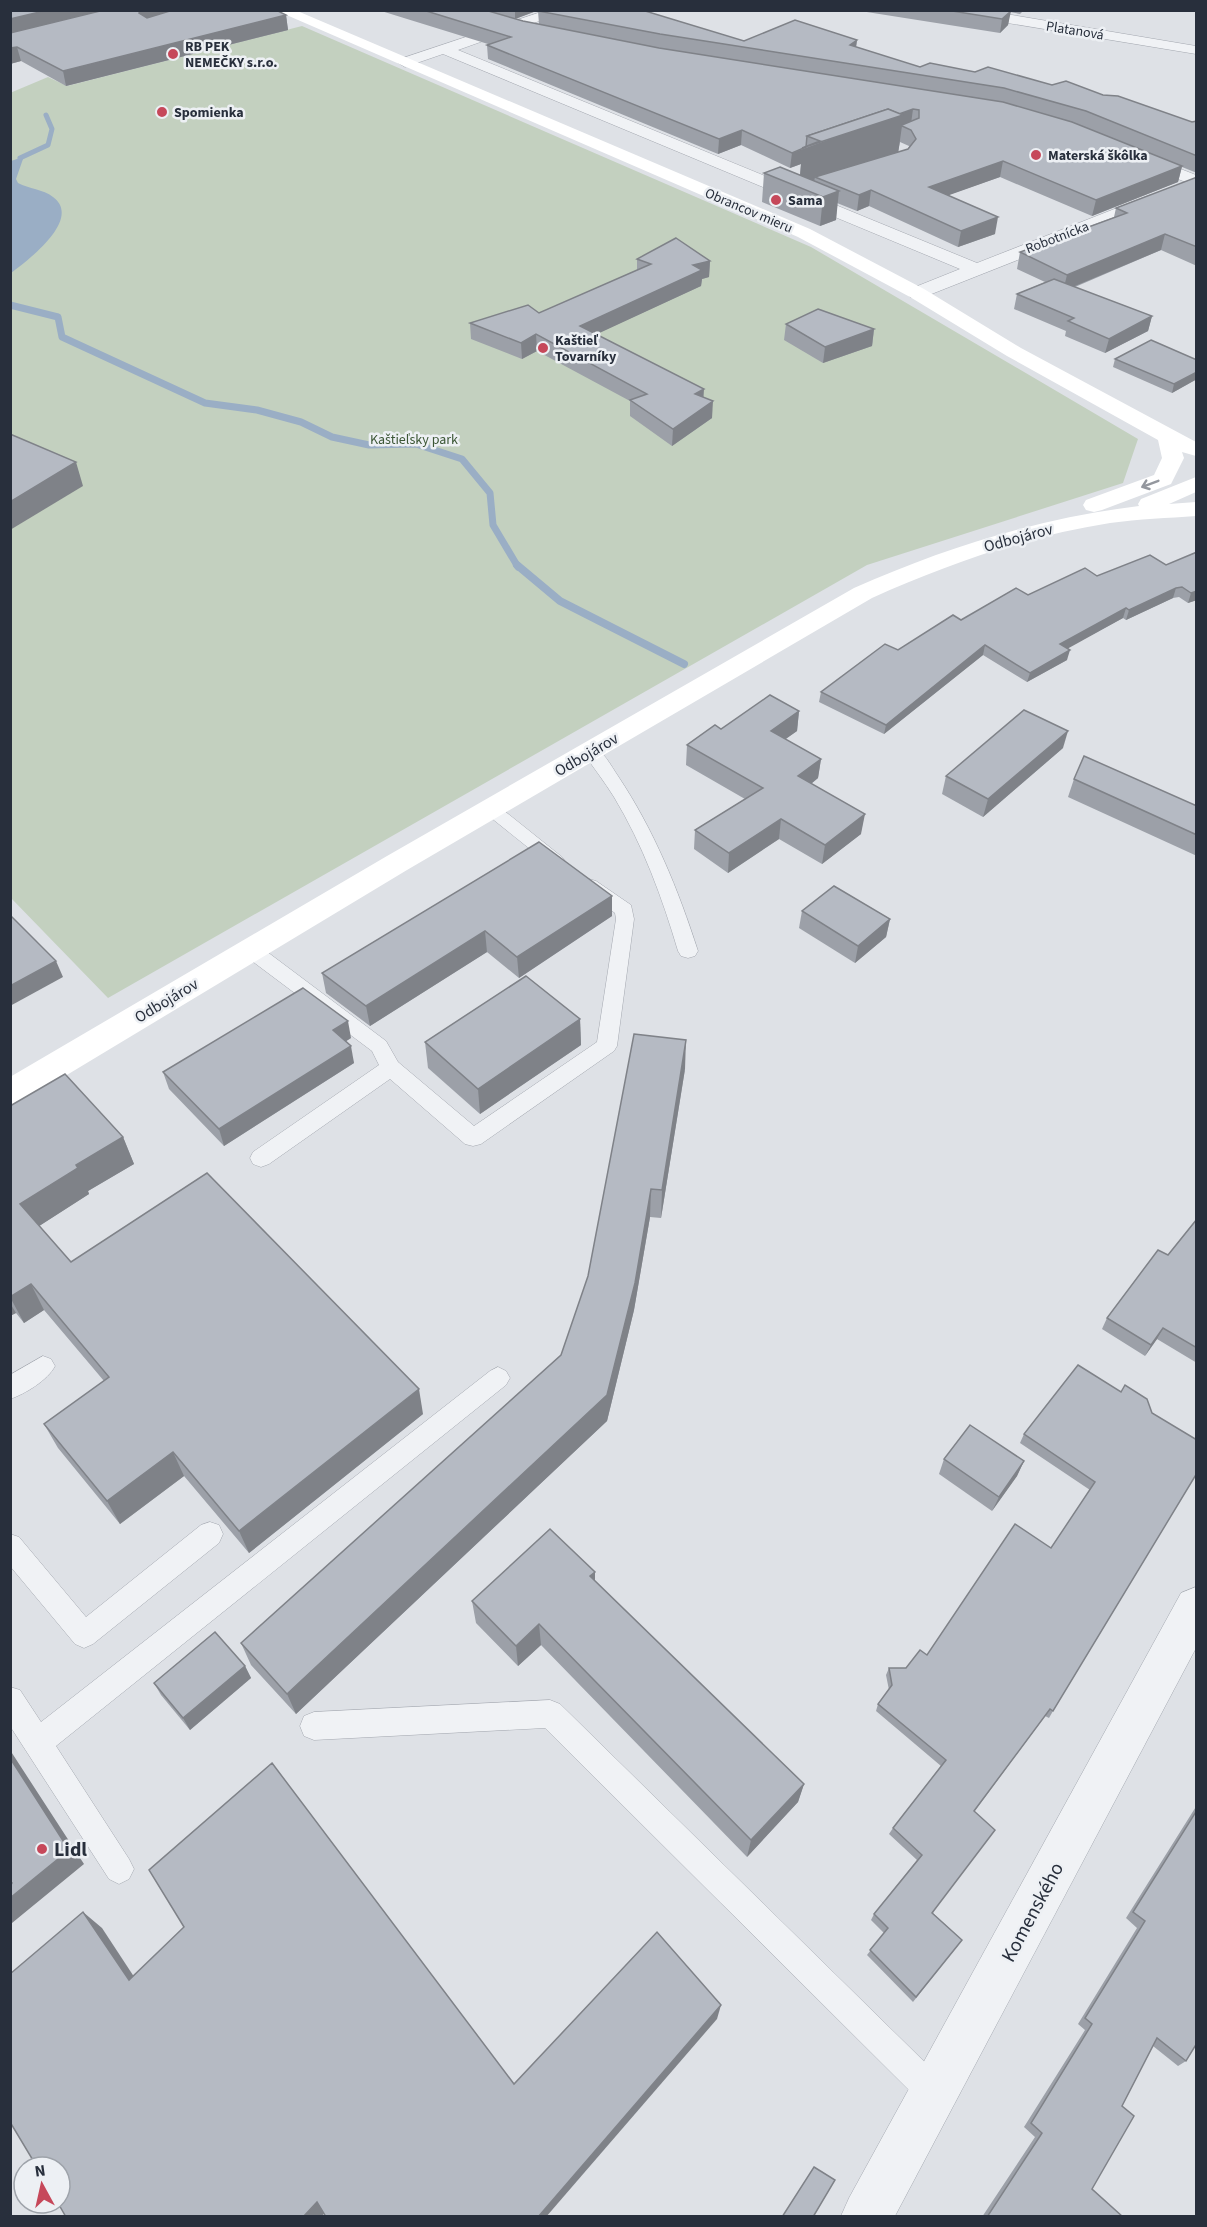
<svg xmlns="http://www.w3.org/2000/svg" width="1207" height="2227" viewBox="0 0 1207 2227" font-family="'Source Sans 3',sans-serif">
	<style>
		.green { fill: #c3d0bf }
		.water { fill: #9aaec5 }
		.lines { fill: none; stroke-linecap: round; stroke-linejoin: round }
		.stream-far2 { stroke: #9aaec5; stroke-width: 5 }
		.stream-far1 { stroke: #9aaec5; stroke-width: 7 }
		.stream { stroke: #9aaec5; stroke-width: 8 }
		.lane-casing { stroke: #a4a8b0; stroke-width: 1 }
		.street-casing { stroke: #a4a8b0; stroke-width: 1 }
		.lane { fill: #f0f2f5; fill-rule: evenodd }
		.street { fill: #f0f2f5; fill-rule: evenodd }
		.secondary { fill: #fff; fill-rule: evenodd }
		.wall { fill: #9ca0a8; fill-rule: evenodd }
		.shaded-wall { fill: #7f8288 }
		.building { fill: #b5bac3; stroke: #7f8288; stroke-width: 1.5 }
		.oneway { stroke: #94979e }
		.poi-dot { fill: #c6485a; stroke: #edf0f4; stroke-width: 2 }
		.labels { text-anchor: middle; stroke-width: 5; stroke-linejoin: round; paint-order: stroke }
		.far-street-label { font-size: 14px; fill: #282f3c; stroke: #edf0f4 }
		.far-poi-label { font-size: 14px; font-weight: bold; fill: #282f3c; stroke: #edf0f4; text-anchor: start }
		.far-park-label { font-size: 14px; fill: #3c5736; stroke: #edf0f4 }
		.street-label { font-size: 16px; fill: #282f3c; stroke: #edf0f4 }
		.near-poi-label { font-size: 20px; font-weight: bold; fill: #282f3c; stroke: #edf0f4; text-anchor: start }
		.near-street-label { font-size: 20px; fill: #282f3c; stroke: #edf0f4 }
	</style>
	<rect width="100%" height="100%" fill="#dee1e6"/>
	<path class="green" d="M 302,26 L 811,247 L 1138,439 L 1123,483 L 867,565 L 108,998 L 11,898 L 10,93 L 48,77 L 67,86 Z"/>
	<path class="water" d="M 20,158 L 23,159 L 16,179 L 18,183 C 29,189 43,189 53,197 C 83,219 27,261 11,273 L 11,161 Z"/>
	<g class="lines">
		<path class="stream-far2" d="M 20,158 L 48,145 L 52,129 L 46,115"/>
		<path class="stream-far1" d="M 10,305 L 58,317 L 62,337 L 205,403 L 257,410 L 301,422 L 332,437 L 369,445 L 416,444 L 462,459 L 490,493 L 493,525 L 518,567"/>
		<path class="stream" d="M 517,565 L 560,601 L 684,664"/>
		<defs>
			<g id="lane">
				<path d="M 591,746 C 603,749 611,766 618,776 C 654,830 678,889 698,951 L 695,956 L 688,958 L 681,956 L 678,951 C 662,897 643,845 614,797 C 604,781 593,767 582,751 L 585,747 Z"/>
				<path d="M 491,803 L 497,805 L 562,857 L 565,861 L 562,865 L 556,867 L 550,865 L 485,813 L 482,809 L 485,805 Z"/>
				<path d="M 589,879 L 596,881 L 631,905 L 634,919 L 617,1046 L 614,1051 L 481,1144 L 473,1146 L 465,1144 L 390,1079 L 269,1164 L 261,1167 L 253,1164 L 250,1158 L 253,1152 L 379,1065 L 372,1051 L 244,955 L 241,950 L 244,945 L 251,943 L 258,945 L 386,1041 L 398,1062 L 474,1126 L 597,1042 L 616,919 L 615,913 L 582,889 L 580,885 L 582,881 Z"/>
				<path d="M 43,1356 L 51,1359 L 55,1366 C 48,1380 25,1394 10,1399 L 10,1375 Z"/>
				<path d="M 498,1367 L 506,1371 L 510,1378 L 506,1385 L 56,1746 L 129,1859 L 134,1869 L 129,1879 L 119,1884 L 109,1879 L 10,1726 L 10,1687 L 20,1690 L 41,1722 L 490,1371 Z"/>
				<path d="M 210,1522 L 219,1525 L 223,1534 L 219,1543 L 93,1644 L 84,1648 L 75,1644 L 10,1566 L 10,1534 L 19,1537 L 86,1617 L 201,1525 Z"/>
				<path d="M 550,1700 L 560,1704 L 945,2082 L 950,2093 L 945,2104 L 934,2109 L 923,2104 L 545,1728 L 314,1740 L 304,1736 L 300,1726 L 304,1716 L 314,1712 Z"/>
			</g>
			<g id="street">
				<path d="M 547,10 L 570,10 L 458,50 L 977,263 L 1150,195 L 1162,195 L 1165,199 L 1162,203 L 924,297 L 910,297 L 908,293 L 910,289 L 960,269 L 443,54 L 405,67 L 397,62 L 400,59 Z"/>
				<path d="M 946,10 L 982,10 L 1196,46 L 1196,54 L 953,14 Z"/>
				<path d="M 1140,153 L 1196,175 L 1196,186 L 1134,162 L 1132,158 Z"/>
				<path d="M 1196,1587 L 1196,1648 L 895,2216 L 841,2216 L 849,2198 L 1181,1593 Z"/>
			</g>
		</defs>
		<use href="#lane" class="lane-casing"/>
		<use href="#street" class="street-casing"/>
		<use href="#lane" class="lane"/>
		<use href="#street" class="street"/>
		<g class="secondary">
			<path d="M 275,10 L 295,10 L 810,229 L 924,289 L 1021,348 L 1196,442 L 1196,456 L 1182,452 L 1184,458 L 1171,484 L 1102,510 L 1094,512 L 1086,510 L 1083,505 L 1086,500 L 1154,475 L 1162,458 L 1158,440 L 1007,356 L 910,297 L 798,237 Z"/>
			<path d="M 1196,477 L 1196,492 L 1169,504 L 1196,502 L 1196,516 C 1168,518 1139,519 1110,523 C 1027,536 948,564 872,598 L 407,870 L 22,1102 L 10,1105 L 10,1077 L 387,856 L 854,588 C 946,547 1040,518 1139,506 L 1138,504 L 1141,499 Z"/>
		</g>
	</g>
	<g class="wall">
		<path d="M 10,10 L 286,15 L 288,30 L 66,86 L 21,61 L 10,64 Z"/>
		<path d="M 378,10 L 485,10 L 523,21 L 539,24 L 538,11 L 744,41 L 857,40 L 856,47 L 920,67 L 975,72 L 1103,95 L 1192,122 L 1197,121 L 1197,173 L 1182,167 L 1178,182 L 1092,216 L 1000,177 L 948,195 L 995,234 L 958,247 L 869,206 L 857,211 L 837,203 L 836,220 L 820,226 L 762,202 L 764,173 L 800,175 L 801,164 L 790,168 L 741,145 L 718,154 L 488,59 L 487,45 L 488,44 ZM 900,142 L 909,146 L 909,147 L 908,149 L 898,152 Z"/>
		<path d="M 485,10 L 539,10 L 515,19 Z"/>
		<path d="M 854,10 L 1024,10 L 1020,14 L 1010,12 L 1008,25 L 1000,33 Z"/>
		<path d="M 1197,177 L 1197,266 L 1161,250 L 1075,287 L 1152,316 L 1148,331 L 1105,353 L 1065,336 L 1066,331 L 1014,309 L 1017,294 L 1045,282 L 1017,269 L 1020,252 L 1114,217 L 1116,208 Z"/>
		<path d="M 637,259 L 710,261 L 709,277 L 702,279 L 701,286 L 596,334 L 704,398 L 712,418 L 672,446 L 630,416 L 630,401 L 537,351 L 522,359 L 471,339 L 470,323 L 539,313 L 637,270 Z"/>
		<path d="M 786,324 L 874,329 L 872,346 L 823,363 L 784,340 Z"/>
		<path d="M 1115,359 L 1197,360 L 1197,379 L 1172,393 L 1113,367 Z"/>
		<path d="M 1166,565 L 1197,600 L 1188,603 L 1179,597 L 1173,598 L 1126,620 L 1123,618 L 1067,648 L 1067,660 L 1027,682 L 983,655 L 884,734 L 819,702 L 821,692 L 898,650 L 961,620 L 1028,595 L 1097,576 Z"/>
		<path d="M 799,711 L 797,731 L 785,739 L 821,759 L 818,778 L 811,784 L 861,834 L 822,864 L 779,839 L 728,873 L 694,849 L 695,830 L 745,799 L 686,765 L 687,745 L 721,729 Z"/>
		<path d="M 1063,748 L 983,817 L 942,794 L 946,776 Z"/>
		<path d="M 1074,779 L 1197,806 L 1197,856 L 1068,797 Z"/>
		<path d="M 612,896 L 612,916 L 519,978 L 487,952 L 370,1026 L 326,993 L 322,973 Z"/>
		<path d="M 802,911 L 890,919 L 886,937 L 855,963 L 799,928 Z"/>
		<path d="M 580,1019 L 581,1045 L 480,1114 L 428,1068 L 425,1042 Z"/>
		<path d="M 351,1038 L 346,1041 L 354,1063 L 224,1146 L 169,1089 L 163,1072 Z"/>
		<path d="M 685,1069 L 661,1218 L 650,1217 L 634,1310 L 607,1421 L 296,1714 L 251,1665 L 241,1643 L 561,1355 Z"/>
		<path d="M 10,1106 L 123,1137 L 134,1164 L 88,1191 L 89,1194 L 39,1226 L 71,1262 L 423,1414 L 249,1553 L 184,1476 L 120,1524 L 58,1448 L 44,1424 L 104,1381 L 44,1310 L 24,1323 L 16,1313 L 10,1316 Z"/>
		<path d="M 1197,1219 L 1197,1363 L 1157,1339 L 1145,1356 L 1102,1329 L 1107,1318 L 1168,1255 Z"/>
		<path d="M 1121,1392 L 1053,1711 L 1049,1718 L 1045,1716 L 974,1812 L 933,1913 L 962,1940 L 913,2002 L 867,1955 L 884,1933 L 871,1920 L 874,1914 L 917,1860 L 889,1834 L 893,1828 L 941,1766 L 876,1711 L 878,1704 L 889,1690 L 886,1675 L 889,1668 L 906,1668 L 927,1655 L 1051,1548 L 1090,1490 L 1020,1443 L 1024,1434 Z"/>
		<path d="M 944,1459 L 1024,1461 L 1017,1476 L 992,1511 L 939,1474 Z"/>
		<path d="M 595,1572 L 595,1581 L 804,1784 L 798,1802 L 747,1857 L 541,1645 L 518,1666 L 476,1623 L 472,1601 Z"/>
		<path d="M 245,1666 L 251,1678 L 190,1730 L 161,1695 L 154,1683 Z"/>
		<path d="M 1197,1805 L 1197,2043 L 1186,2061 L 1178,2066 L 1153,2046 L 1122,2106 L 1092,2189 L 1123,2217 L 982,2217 L 1035,2137 L 1024,2127 L 1085,2030 L 1078,2024 L 1137,1928 L 1126,1918 Z"/>
	</g>
	<g class="shaded-wall">
		<path d="M 48,10 L 109,10 L 10,35 L 10,19 Z"/>
		<path d="M 141,10 L 193,10 L 143,25 L 139,13 Z"/>
		<path d="M 515,10 L 539,10 L 515,19 Z"/>
		<path d="M 1011,11 L 1008,25 L 1000,33 L 1002,19 Z"/>
		<path d="M 286,15 L 288,30 L 66,86 L 63,71 Z"/>
		<path d="M 857,40 L 855,54 L 850,45 Z"/>
		<path d="M 17,47 L 21,61 L 10,64 L 10,48 Z"/>
		<path d="M 913,109 L 911,124 L 902,126 L 898,154 L 815,177 L 814,182 L 799,187 L 801,164 L 790,168 L 792,153 Z"/>
		<path d="M 742,130 L 741,145 L 718,154 L 719,139 Z"/>
		<path d="M 1003,161 L 1000,177 L 927,203 L 929,187 Z"/>
		<path d="M 1182,166 L 1178,182 L 1092,216 L 1096,200 Z"/>
		<path d="M 871,190 L 869,206 L 857,211 L 859,195 Z"/>
		<path d="M 839,191 L 836,220 L 820,226 L 823,197 Z"/>
		<path d="M 998,217 L 995,234 L 958,247 L 961,231 Z"/>
		<path d="M 1165,234 L 1161,250 L 1063,291 L 1067,275 Z"/>
		<path d="M 710,261 L 709,277 L 702,279 L 701,286 L 580,342 L 580,326 L 693,265 Z"/>
		<path d="M 1152,316 L 1148,331 L 1105,353 L 1109,339 Z"/>
		<path d="M 874,329 L 872,346 L 823,363 L 825,347 Z"/>
		<path d="M 536,334 L 537,351 L 522,359 L 521,343 Z"/>
		<path d="M 1197,372 L 1197,379 L 1172,393 L 1174,384 Z"/>
		<path d="M 704,389 L 703,406 L 695,394 Z"/>
		<path d="M 713,401 L 712,418 L 672,446 L 673,429 Z"/>
		<path d="M 76,462 L 83,486 L 10,530 L 10,502 Z"/>
		<path d="M 1176,588 L 1173,598 L 1126,620 L 1129,610 Z"/>
		<path d="M 1197,591 L 1197,600 L 1188,603 L 1191,593 Z"/>
		<path d="M 1126,608 L 1123,618 L 1058,654 L 1060,644 Z"/>
		<path d="M 985,645 L 983,655 L 884,734 L 886,725 Z"/>
		<path d="M 1070,650 L 1067,660 L 1027,682 L 1030,673 Z"/>
		<path d="M 799,711 L 797,731 L 769,751 L 771,731 Z"/>
		<path d="M 1068,731 L 1063,748 L 983,817 L 988,799 Z"/>
		<path d="M 821,759 L 818,778 L 796,796 L 798,776 Z"/>
		<path d="M 865,814 L 861,834 L 822,864 L 825,845 Z"/>
		<path d="M 781,819 L 779,839 L 728,873 L 729,853 Z"/>
		<path d="M 612,896 L 612,916 L 519,978 L 517,957 Z"/>
		<path d="M 890,919 L 886,937 L 855,963 L 858,946 Z"/>
		<path d="M 485,931 L 487,952 L 370,1026 L 366,1006 Z"/>
		<path d="M 56,961 L 63,977 L 10,1006 L 10,986 Z"/>
		<path d="M 580,1019 L 581,1045 L 480,1114 L 478,1089 Z"/>
		<path d="M 348,1021 L 351,1038 L 337,1047 L 333,1030 Z"/>
		<path d="M 686,1040 L 685,1069 L 661,1218 L 662,1190 Z"/>
		<path d="M 351,1046 L 354,1063 L 224,1146 L 219,1129 Z"/>
		<path d="M 123,1137 L 134,1164 L 88,1191 L 89,1194 L 33,1230 L 20,1204 L 76,1165 Z"/>
		<path d="M 651,1189 L 650,1217 L 634,1310 L 607,1421 L 296,1714 L 287,1694 L 607,1395 Z"/>
		<path d="M 31,1284 L 44,1310 L 24,1323 L 10,1297 Z"/>
		<path d="M 10,1303 L 16,1313 L 10,1316 Z"/>
		<path d="M 1163,1328 L 1157,1339 L 1145,1356 L 1151,1345 Z"/>
		<path d="M 419,1389 L 423,1414 L 249,1553 L 239,1531 Z"/>
		<path d="M 173,1452 L 184,1476 L 120,1524 L 107,1501 Z"/>
		<path d="M 1024,1461 L 1017,1476 L 992,1511 L 999,1497 Z"/>
		<path d="M 595,1572 L 595,1594 L 590,1576 Z"/>
		<path d="M 539,1624 L 541,1645 L 518,1666 L 516,1646 Z"/>
		<path d="M 245,1666 L 251,1678 L 190,1730 L 183,1718 Z"/>
		<path d="M 10,1750 L 84,1864 L 12,1923 L 10,1922 L 10,1898 L 69,1850 L 10,1758 Z"/>
		<path d="M 804,1784 L 798,1802 L 747,1857 L 751,1840 Z"/>
		<path d="M 83,1912 L 102,1928 L 146,1995 L 129,1980 Z"/>
		<path d="M 721,2005 L 717,2019 L 546,2217 L 538,2217 Z"/>
		<path d="M 317,2202 L 328,2209 L 321,2217 L 303,2217 Z"/>
	</g>
	<g class="building">
		<path d="M 10,10 L 48,10 L 10,19 Z"/>
		<path d="M 104,10 L 141,10 L 139,13 L 147,18 L 173,10 L 276,10 L 286,15 L 63,71 L 17,47 L 10,48 L 10,33 Z"/>
		<path d="M 423,10 L 485,10 L 523,21 L 659,48 L 1003,102 L 1072,122 L 1182,166 L 1096,200 L 1003,161 L 929,187 L 998,217 L 961,231 L 871,190 L 859,195 L 815,177 L 908,149 L 916,139 L 911,130 L 902,126 L 902,125 L 919,118 L 919,110 L 913,109 L 899,114 L 888,109 L 807,136 L 806,147 L 792,153 L 742,130 L 719,139 L 487,45 L 511,37 Z"/>
		<path d="M 540,10 L 642,10 L 744,41 L 795,20 L 857,40 L 850,45 L 920,67 L 930,63 L 975,72 L 988,67 L 1052,85 L 1066,81 L 1103,95 L 1118,96 L 1192,122 L 1197,121 L 1197,156 L 1086,111 L 1004,88 L 660,34 L 538,11 Z"/>
		<path d="M 946,10 L 1007,10 L 1011,11 L 1002,19 Z"/>
		<path d="M 888,109 L 903,115 L 802,148 L 820,141 L 807,136 Z"/>
		<path d="M 780,167 L 839,191 L 823,197 L 764,173 Z"/>
		<path d="M 1197,177 L 1197,247 L 1165,234 L 1067,275 L 1020,252 L 1127,213 L 1116,208 Z"/>
		<path d="M 676,238 L 710,261 L 693,265 L 702,270 L 580,326 L 704,389 L 695,394 L 713,401 L 673,429 L 630,400 L 647,394 L 536,334 L 521,343 L 470,323 L 528,305 L 539,313 L 651,264 L 637,259 Z"/>
		<path d="M 1054,279 L 1152,316 L 1109,339 L 1068,321 L 1074,318 L 1017,294 Z"/>
		<path d="M 818,309 L 874,329 L 825,347 L 786,324 Z"/>
		<path d="M 1151,340 L 1197,360 L 1197,372 L 1174,384 L 1115,359 Z"/>
		<path d="M 10,434 L 76,462 L 10,502 Z"/>
		<path d="M 1197,552 L 1197,591 L 1191,593 L 1182,587 L 1176,588 L 1129,610 L 1126,608 L 1060,644 L 1070,650 L 1030,673 L 985,645 L 886,725 L 821,692 L 885,644 L 898,650 L 953,615 L 961,620 L 1016,588 L 1028,595 L 1085,568 L 1097,576 L 1150,555 L 1166,565 Z"/>
		<path d="M 770,695 L 799,711 L 771,731 L 821,759 L 798,776 L 865,814 L 825,845 L 781,819 L 729,853 L 695,830 L 763,788 L 687,745 L 715,725 L 721,729 Z"/>
		<path d="M 1024,710 L 1068,731 L 988,799 L 946,776 Z"/>
		<path d="M 1084,756 L 1197,806 L 1197,835 L 1074,779 Z"/>
		<path d="M 539,842 L 612,896 L 517,957 L 485,931 L 366,1006 L 322,973 Z"/>
		<path d="M 834,886 L 890,919 L 858,946 L 802,911 Z"/>
		<path d="M 10,915 L 56,961 L 10,986 Z"/>
		<path d="M 526,976 L 580,1019 L 478,1089 L 425,1042 Z"/>
		<path d="M 303,988 L 348,1021 L 333,1030 L 351,1046 L 219,1129 L 163,1072 Z"/>
		<path d="M 634,1034 L 686,1040 L 662,1190 L 651,1189 L 635,1283 L 607,1395 L 287,1694 L 241,1643 L 561,1355 L 588,1276 Z"/>
		<path d="M 65,1074 L 123,1137 L 76,1165 L 78,1168 L 20,1204 L 71,1262 L 207,1173 L 419,1389 L 239,1531 L 173,1452 L 107,1501 L 44,1424 L 109,1377 L 31,1284 L 10,1297 L 10,1106 Z"/>
		<path d="M 1197,1219 L 1197,1348 L 1163,1328 L 1151,1345 L 1107,1318 L 1158,1250 L 1168,1255 Z"/>
		<path d="M 1078,1365 L 1121,1392 L 1125,1385 L 1147,1399 L 1152,1413 L 1197,1440 L 1197,1473 L 1053,1711 L 1050,1709 L 974,1811 L 995,1830 L 932,1913 L 962,1940 L 916,1997 L 870,1950 L 888,1928 L 874,1914 L 922,1855 L 893,1828 L 946,1760 L 878,1704 L 892,1685 L 889,1668 L 906,1668 L 920,1650 L 927,1655 L 1015,1524 L 1051,1548 L 1095,1482 L 1024,1434 Z"/>
		<path d="M 970,1425 L 1024,1461 L 999,1497 L 944,1459 Z"/>
		<path d="M 550,1529 L 595,1572 L 590,1576 L 804,1784 L 751,1840 L 539,1624 L 516,1646 L 472,1601 Z"/>
		<path d="M 215,1632 L 245,1666 L 183,1718 L 154,1683 Z"/>
		<path d="M 10,1758 L 69,1850 L 10,1898 L 10,1887 L 12,1883 L 10,1881 Z"/>
		<path d="M 272,1763 L 514,2084 L 657,1932 L 721,2005 L 538,2217 L 326,2217 L 317,2202 L 303,2217 L 66,2217 L 58,2203 L 60,2203 L 60,2167 L 37,2167 L 10,2122 L 10,1974 L 83,1912 L 129,1980 L 184,1927 L 149,1870 Z"/>
		<path d="M 1197,1810 L 1197,2043 L 1186,2061 L 1157,2038 L 1122,2106 L 1134,2116 L 1092,2189 L 1123,2217 L 987,2217 L 1042,2133 L 1031,2123 L 1092,2024 L 1085,2018 L 1145,1921 L 1133,1912 Z"/>
		<path d="M 814,2167 L 835,2180 L 813,2217 L 782,2217 Z"/>
	</g>
	<defs><path id="oneway-shaft" d="M-6 0H5M1.5-3L5.5 0L1.5 3" fill="none" stroke-width="1.6" stroke-linecap="round" stroke-linejoin="round" transform="scale(1.5)"/></defs>
	<use class="oneway" href="#oneway-shaft" transform="translate(1150 484) rotate(159)"/>
	<g class="poi-dot">
		<circle cx="173" cy="54" r="6"/>
		<circle cx="162" cy="112" r="6"/>
		<circle cx="1036" cy="155" r="6"/>
		<circle cx="776" cy="200" r="6"/>
		<circle cx="543" cy="348" r="6"/>
		<circle cx="42" cy="1849" r="6"/>
	</g>
	<g class="labels">
		<g class="far-street-label">
			<text transform="translate(1075 30) rotate(9)" y="5">Platanová</text>
			<text transform="translate(749 210) rotate(23)" y="5">Obrancov mieru</text>
			<text transform="translate(1057 237) rotate(-21)" y="5">Robotnícka</text>
		</g>
		<g class="far-poi-label">
			<text x="185" y="51">RB PEK<tspan x="185" dy="16">NEMEČKY s.r.o.</tspan></text>
			<text x="174" y="117">Spomienka</text>
			<text x="1048" y="160">Materská škôlka</text>
			<text x="788" y="205">Sama</text>
			<text x="555" y="345">Kaštieľ<tspan x="555" dy="16">Tovarníky</tspan></text>
		</g>
		<g class="far-park-label">
			<text x="414" y="444">Kaštieľsky park</text>
		</g>
		<g class="street-label">
			<text transform="translate(1018 537) rotate(-15)" y="6">Odbojárov</text>
			<text transform="translate(586 754) rotate(-30)" y="6">Odbojárov</text>
			<text transform="translate(166 1000) rotate(-31)" y="6">Odbojárov</text>
		</g>
		<g class="near-poi-label">
			<text x="54" y="1856">Lidl</text>
		</g>
		<g class="near-street-label">
			<text transform="translate(1032 1912) rotate(-62)" y="7">Komenského</text>
		</g>
	</g>
	<rect width="1207" height="2227" fill="none" stroke="#282f3c" stroke-width="24"/>
	<g transform="translate(42 2185) rotate(352)"><circle r="28" fill="#edf0f4" stroke="#9ea3aa" stroke-width="1.5"/>
	<path d="M0-4.5L10 22L0 15L-10 22Z" fill="#c6485a"/>
	<text y="-9" font-size="16" font-weight="bold" text-anchor="middle" fill="#282f3c">N</text>
	</g>
</svg>
